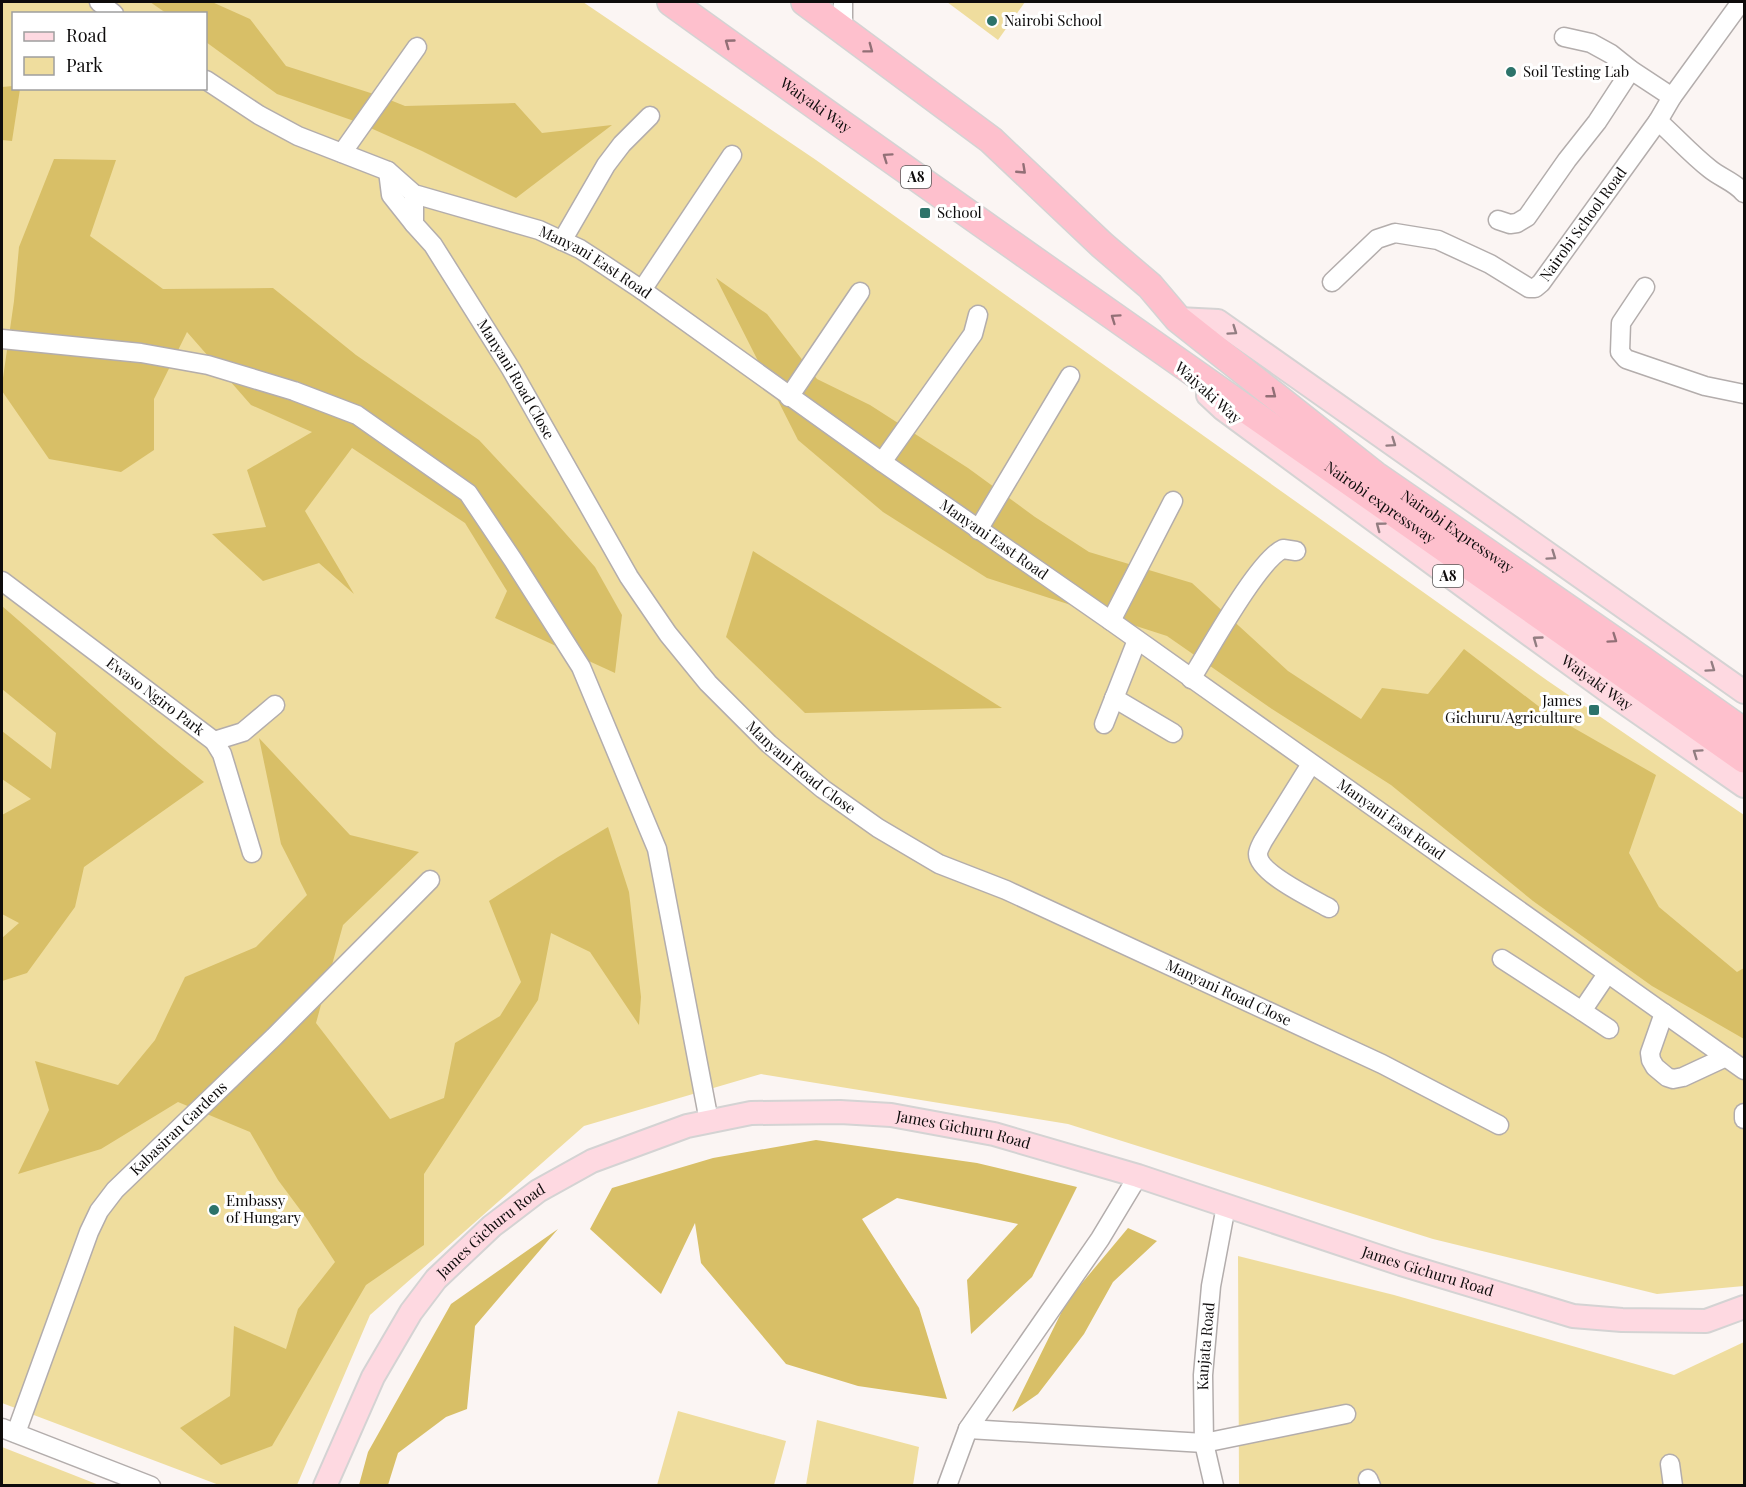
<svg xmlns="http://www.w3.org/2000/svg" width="1746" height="1487" viewBox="0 0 1746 1487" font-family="'Playfair Display',serif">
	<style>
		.green { fill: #efdd9e; fill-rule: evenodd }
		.forest { fill: #d8bf67 }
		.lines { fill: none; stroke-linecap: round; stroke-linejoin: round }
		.minor-casing { stroke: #b3adac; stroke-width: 21 }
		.major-casing { stroke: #d4d3d3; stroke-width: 26 }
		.highway-casing { stroke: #d4d3d3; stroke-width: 30 }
		.minor { stroke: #fff; stroke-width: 18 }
		.major { stroke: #fed9e1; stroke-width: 22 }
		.highway { stroke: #fec0cd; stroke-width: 27 }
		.oneway { stroke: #926f76 }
		.oneway2 { stroke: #927d81 }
		.poi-dot { fill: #2c736a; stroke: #fff; stroke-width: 2 }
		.labels { text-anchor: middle; stroke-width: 6; stroke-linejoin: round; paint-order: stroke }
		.shield { fill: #fff; stroke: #565555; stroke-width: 1.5 }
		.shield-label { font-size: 14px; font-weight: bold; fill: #0e0c0c }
		.poi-label { font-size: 15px; fill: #0e0c0c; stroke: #fff; text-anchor: start }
		.street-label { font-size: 15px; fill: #0e0c0c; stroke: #fff }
	</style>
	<rect width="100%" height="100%" fill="#fbf5f3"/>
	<g class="green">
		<path d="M 2,2 L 583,2 L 816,160 L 1548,681 L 1744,815 L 1744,1286 L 1657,1294 L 1433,1239 L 1068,1124 L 761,1074 L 584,1126 L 370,1315 L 297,1485 L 219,1485 L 2,1403 ZM 14,14 L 206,14 L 206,88 L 14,88 Z"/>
		<path d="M 947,2 L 1025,2 L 998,40 Z"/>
		<path d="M 1238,1256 L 1394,1295 L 1674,1375 L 1744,1342 L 1744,1485 L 1239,1485 Z"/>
		<path d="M 678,1411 L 786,1441 L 774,1485 L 657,1485 Z"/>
		<path d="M 817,1420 L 919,1447 L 913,1485 L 806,1485 Z"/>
		<path d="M 2,1447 L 99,1485 L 2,1485 Z"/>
	</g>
	<g class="forest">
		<path d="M 150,2 L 212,2 L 250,19 L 286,66 L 380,96 L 405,106 L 515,103 L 542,133 L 612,125 L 516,198 L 422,151 L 357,122 L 277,94 L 206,42 L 206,14 L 166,13 Z"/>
		<path d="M 13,86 L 14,88 L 20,89 L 12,141 L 2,140 L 2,87 Z"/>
		<path d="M 54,159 L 116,160 L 90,236 L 163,289 L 273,288 L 356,355 L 479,440 L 551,517 L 595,567 L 622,615 L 615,673 L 495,618 L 507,591 L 465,523 L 352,448 L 305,511 L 354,594 L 319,563 L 263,581 L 212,534 L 266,527 L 247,470 L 312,432 L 251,405 L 187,332 L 154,399 L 154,450 L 121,472 L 49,459 L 2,391 L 2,385 L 14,301 L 19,247 Z"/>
		<path d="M 716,278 L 767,314 L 817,379 L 870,405 L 968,468 L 1035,517 L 1089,552 L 1192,583 L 1288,671 L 1361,719 L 1382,688 L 1428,694 L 1464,649 L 1546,712 L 1656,775 L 1629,853 L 1659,907 L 1737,972 L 1744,968 L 1744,1039 L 1652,986 L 1533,901 L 1391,785 L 1269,707 L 1167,636 L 987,578 L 883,512 L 798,440 Z"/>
		<path d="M 753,551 L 1002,708 L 805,713 L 726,637 Z"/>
		<path d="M 2,606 C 69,664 134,726 204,782 L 84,867 L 75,907 L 27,973 L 2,981 L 2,938 L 19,923 L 2,914 L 2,815 L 31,799 L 2,779 L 2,731 L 51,769 L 56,733 L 2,689 Z"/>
		<path d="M 259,738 L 350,835 L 419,852 L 343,925 L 316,1023 L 390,1119 L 444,1098 L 455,1043 L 500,1016 L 521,982 L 489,901 L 558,857 L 608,827 L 629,892 L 641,997 L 639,1025 L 590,952 L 551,933 L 538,1000 L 424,1174 L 424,1245 L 366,1285 L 272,1446 L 221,1465 L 180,1428 L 230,1396 L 234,1326 L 286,1349 L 298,1309 L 335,1262 L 307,1219 L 278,1180 L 250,1132 L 178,1102 L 101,1149 L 18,1174 L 49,1110 L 35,1061 L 118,1085 L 155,1040 L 185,977 L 256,947 L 307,895 L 281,844 Z"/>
		<path d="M 816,1140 L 977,1163 L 1077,1187 L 1032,1277 L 971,1334 L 967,1280 L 1018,1224 L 897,1198 L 862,1219 L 919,1308 L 947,1399 L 858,1386 L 786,1364 L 701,1263 L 695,1223 L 661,1294 L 590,1229 L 612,1188 L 713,1158 Z"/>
		<path d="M 1128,1228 L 1157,1241 L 1113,1282 L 1084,1334 L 1038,1394 L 1012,1412 L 1067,1301 Z"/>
		<path d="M 558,1229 L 475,1326 L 467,1409 L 446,1417 L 398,1453 L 388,1485 L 359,1485 L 368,1452 L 451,1304 Z"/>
	</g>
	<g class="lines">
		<defs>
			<g id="minor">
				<path d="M 99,2 L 114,14"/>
				<path d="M 843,2 L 843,29"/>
				<path d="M 1564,37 L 1591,43 L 1611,54 L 1631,70 L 1672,97"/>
				<path id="s1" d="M 206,80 L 259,115 L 298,136 L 388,171 L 414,194 L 539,230 L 580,249 L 597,260 L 642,290 L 882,462 L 1111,621 L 1744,1070"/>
				<path d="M 1658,121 L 1672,97 L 1741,2"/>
				<path d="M 342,153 L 417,47"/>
				<path d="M 388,171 L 391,195 L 414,224"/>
				<path id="s2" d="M 414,194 L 414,224 L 433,245 L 511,369 L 629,577 L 668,634 L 708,683 L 769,744 L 823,789 L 878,828 L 939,864 L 1006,890 L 1382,1064 L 1499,1125"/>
				<path d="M 1498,220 L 1510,224 L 1517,223 L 1527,217 L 1567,160 L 1597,122 L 1631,70"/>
				<path d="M 562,241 L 606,165 L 622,144 L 650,116"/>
				<path id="s3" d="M 1332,282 L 1377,239 L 1395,233 L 1438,240 L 1490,264 L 1529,288 L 1535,288 L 1541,283 L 1658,121 C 1676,137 1691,154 1710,169 C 1721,178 1735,182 1744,193"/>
				<path d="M 1645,287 L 1621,323 L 1620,352 L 1626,359 L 1705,386 L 1744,394"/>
				<path d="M 642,290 L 732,155"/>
				<path d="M 2,339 L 141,353 L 208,365 L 294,391 L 357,415 L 468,493 L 513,560 L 581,667 L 657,849 L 709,1121"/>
				<path d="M 789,397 L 860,292"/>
				<path d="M 882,462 L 973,334 L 978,315"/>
				<path d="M 978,530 L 1070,376"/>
				<path id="s4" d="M 2,581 L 214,741 L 222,754 L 252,853"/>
				<path d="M 1111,621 L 1173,501"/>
				<path d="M 1191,679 C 1208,652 1258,560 1283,549 L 1296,551"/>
				<path d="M 1114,698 L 1173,733"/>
				<path d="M 1104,724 L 1137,640"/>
				<path d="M 214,741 L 243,732 L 275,705"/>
				<path d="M 1311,764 L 1263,841 C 1261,845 1258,850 1258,854 C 1258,873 1313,899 1329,908"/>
				<path d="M 1502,959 L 1582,1011 L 1607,974"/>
				<path d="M 1582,1011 L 1609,1029"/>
				<path d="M 1664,1013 L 1650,1053 L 1651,1060 L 1655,1067 L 1667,1077 L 1673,1079 L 1683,1077 L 1726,1057"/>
				<path d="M 1744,1113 L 1744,1119"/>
				<path d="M 2,1428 L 151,1486"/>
				<path d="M 968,1429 L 1204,1443 L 1346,1414"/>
				<path id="s5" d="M 16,1433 L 89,1232 L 99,1211 L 115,1190 L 274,1037 L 430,880"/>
				<path d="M 1670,1464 L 1673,1486"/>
				<path d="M 1368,1479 L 1371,1486"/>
				<path d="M 947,1486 L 968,1429 L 1100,1239 L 1138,1176"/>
				<path id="s6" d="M 1214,1486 L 1204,1443 L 1203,1375 L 1211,1286 L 1226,1206"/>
			</g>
			<g id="major">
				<path d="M 1178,319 L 1218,321 L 1744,692"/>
				<path id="s7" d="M 1208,395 L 1223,409 L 1511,621 L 1609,692 L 1744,786"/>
				<path id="s8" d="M 325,1486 L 373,1377 L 411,1312 L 436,1279 L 492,1226 L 538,1191 L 592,1161 L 687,1126 L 751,1113 L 840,1112 L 891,1115 L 994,1134 L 1138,1176 L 1401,1264 L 1573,1316 L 1622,1320 L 1706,1321 L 1744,1307"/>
			</g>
			<g id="highway">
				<path id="s9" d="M 671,2 C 1026,258 1387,506 1744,759"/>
				<path id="s10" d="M 805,2 L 991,140 L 1102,245 L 1150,286 L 1178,319 L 1375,475 L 1641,659 L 1744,732"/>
			</g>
		</defs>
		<use href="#minor" class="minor-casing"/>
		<use href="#major" class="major-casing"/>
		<use href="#highway" class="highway-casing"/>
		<use href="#minor" class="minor"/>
		<use href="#major" class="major"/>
		<use href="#highway" class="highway"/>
	</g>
	<defs><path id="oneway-chevron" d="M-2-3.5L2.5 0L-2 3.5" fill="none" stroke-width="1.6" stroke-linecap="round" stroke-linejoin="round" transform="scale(1.5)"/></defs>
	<g class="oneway">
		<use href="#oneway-chevron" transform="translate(729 43) rotate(-144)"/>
		<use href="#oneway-chevron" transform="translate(869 49) rotate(37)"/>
		<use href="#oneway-chevron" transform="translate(887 157) rotate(-145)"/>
		<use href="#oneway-chevron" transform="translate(1022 170) rotate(43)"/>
		<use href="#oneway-chevron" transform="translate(1115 318) rotate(-145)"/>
		<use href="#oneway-chevron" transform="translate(1272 394) rotate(38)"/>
		<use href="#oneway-chevron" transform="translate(1613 639) rotate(35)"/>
	</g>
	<g class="oneway2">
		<use href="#oneway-chevron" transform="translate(1233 331) rotate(35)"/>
		<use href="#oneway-chevron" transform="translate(1392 443) rotate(35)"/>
		<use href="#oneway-chevron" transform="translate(1380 526) rotate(-143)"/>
		<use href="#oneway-chevron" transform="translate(1552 556) rotate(35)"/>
		<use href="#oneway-chevron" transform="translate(1537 640) rotate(-144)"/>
		<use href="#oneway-chevron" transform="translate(1711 668) rotate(35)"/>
		<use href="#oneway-chevron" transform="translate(1697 753) rotate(-145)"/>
	</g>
	<g class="poi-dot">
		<circle cx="992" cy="21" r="6"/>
		<circle cx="1511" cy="72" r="6"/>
		<rect x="919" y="207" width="12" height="12" rx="3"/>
		<rect x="1588" y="704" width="12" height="12" rx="3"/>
		<circle cx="214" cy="1210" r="6"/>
	</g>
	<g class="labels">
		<g class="shield">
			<rect x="901" y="166" width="30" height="22" rx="4.5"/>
			<rect x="1433" y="565" width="30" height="22" rx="4.5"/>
		</g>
		<g class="shield-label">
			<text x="916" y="182">A8</text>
			<text x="1448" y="581">A8</text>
		</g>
		<g class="poi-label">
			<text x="1004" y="26">Nairobi School</text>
			<text x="1523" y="77">Soil Testing Lab</text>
			<text x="937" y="218">School</text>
			<text x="1582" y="706" text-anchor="end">James<tspan x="1582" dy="17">Gichuru/Agriculture</tspan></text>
			<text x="226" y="1206">Embassy<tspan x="226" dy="17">of Hungary</tspan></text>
		</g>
		<g class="street-label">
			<text dy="5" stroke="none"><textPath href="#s9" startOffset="178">Waiyaki Way</textPath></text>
			<text dy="5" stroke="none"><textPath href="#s3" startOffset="314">Nairobi School Road</textPath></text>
			<text dy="5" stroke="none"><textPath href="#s1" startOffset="434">Manyani East Road</textPath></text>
			<text dy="5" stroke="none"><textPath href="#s2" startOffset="216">Manyani Road Close</textPath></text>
			<text transform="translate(1208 393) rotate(42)" y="5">Waiyaki Way</text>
			<text dy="5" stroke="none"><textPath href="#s9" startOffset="868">Nairobi expressway</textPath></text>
			<text dy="5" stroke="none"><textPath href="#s10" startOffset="842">Nairobi Expressway</textPath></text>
			<text dy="5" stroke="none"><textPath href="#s1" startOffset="920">Manyani East Road</textPath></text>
			<text dy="5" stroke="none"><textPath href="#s7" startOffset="484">Waiyaki Way</textPath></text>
			<text dy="5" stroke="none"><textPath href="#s4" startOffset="192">Ewaso Ngiro Park</textPath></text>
			<text dy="5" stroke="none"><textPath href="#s2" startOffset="702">Manyani Road Close</textPath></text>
			<text dy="5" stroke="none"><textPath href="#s1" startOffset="1406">Manyani East Road</textPath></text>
			<text dy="5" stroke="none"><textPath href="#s2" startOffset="1188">Manyani Road Close</textPath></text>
			<text dy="5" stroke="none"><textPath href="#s5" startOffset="352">Kabasiran Gardens</textPath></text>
			<text dy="5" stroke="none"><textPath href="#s8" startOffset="813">James Gichuru Road</textPath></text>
			<text dy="5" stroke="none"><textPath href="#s8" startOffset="309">James Gichuru Road</textPath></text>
			<text dy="5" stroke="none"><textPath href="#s8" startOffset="1299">James Gichuru Road</textPath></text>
			<text dy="5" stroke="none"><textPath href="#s6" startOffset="141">Kanjata Road</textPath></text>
		</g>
	</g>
	<rect width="1746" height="1487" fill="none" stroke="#0e0c0c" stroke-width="6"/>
	<rect x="12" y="12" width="195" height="78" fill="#ffffff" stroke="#9f9e9e" stroke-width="1.5"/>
	<rect x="24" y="32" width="30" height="9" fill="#fed9e1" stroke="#9f9e9e" stroke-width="1.5"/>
	<text x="66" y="42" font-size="18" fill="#0e0c0c">Road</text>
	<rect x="24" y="57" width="30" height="18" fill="#efdd9e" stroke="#9f9e9e" stroke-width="1.5"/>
	<text x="66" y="72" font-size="18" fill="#0e0c0c">Park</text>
</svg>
